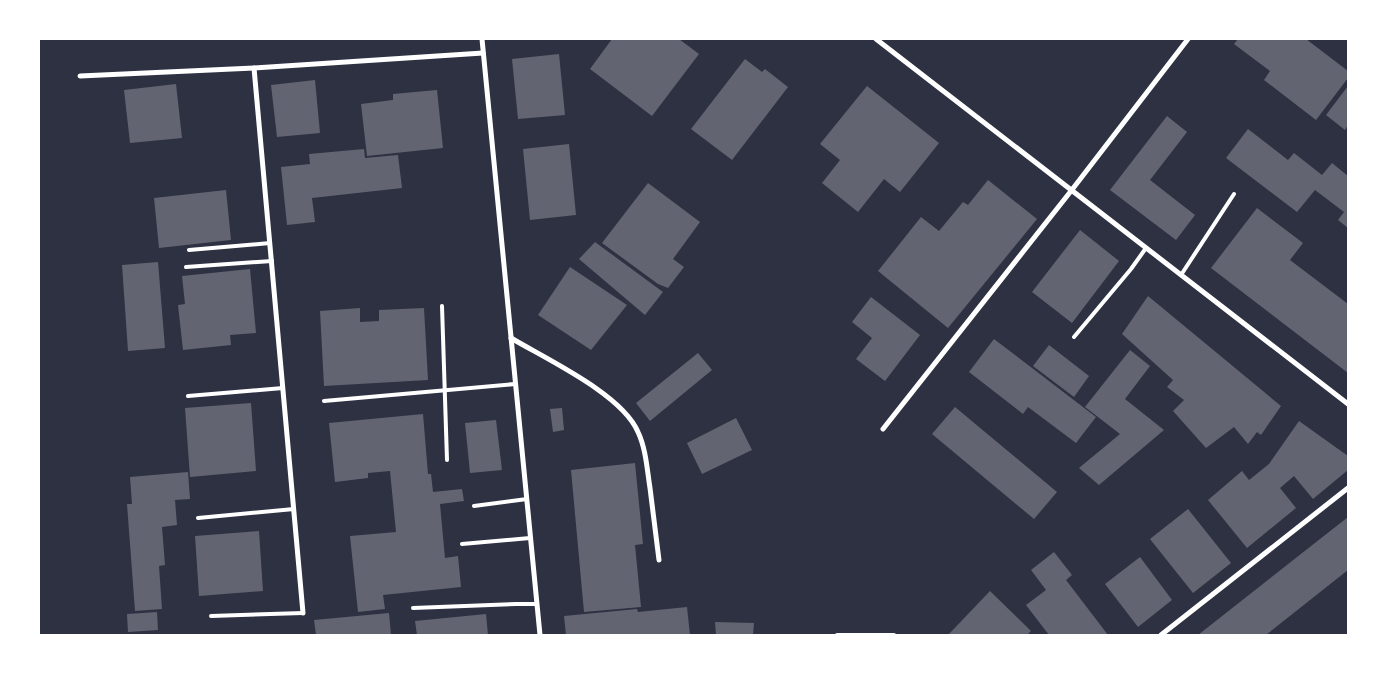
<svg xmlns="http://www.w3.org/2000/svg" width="1387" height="674" viewBox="0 0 1387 674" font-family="'PT Sans Narrow',sans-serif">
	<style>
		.building { fill: #626471 }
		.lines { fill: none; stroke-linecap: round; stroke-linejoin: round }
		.service { stroke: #fff; stroke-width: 4 }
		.minor { stroke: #fff; stroke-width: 5 }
	</style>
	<rect width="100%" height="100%" fill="#2d3142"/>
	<g class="building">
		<path d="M 612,39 L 679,39 L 699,54 L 652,116 L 590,69 Z"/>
		<path d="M 1238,39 L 1306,39 L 1348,71 L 1348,78 L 1316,120 L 1264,80 L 1270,71 L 1234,44 Z"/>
		<path d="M 559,54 L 565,115 L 518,119 L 512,59 Z"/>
		<path d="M 745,59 L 762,72 L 765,69 L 788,87 L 732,160 L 691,129 Z"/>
		<path d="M 315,80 L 320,133 L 277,137 L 271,85 Z"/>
		<path d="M 176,84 L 182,138 L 130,143 L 124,90 Z"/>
		<path d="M 867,86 L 939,143 L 900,192 L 884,179 L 858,212 L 822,183 L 840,160 L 820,144 Z"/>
		<path d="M 1348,86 L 1348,125 L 1345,130 L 1326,115 Z"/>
		<path d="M 437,90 L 443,148 L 367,156 L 361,104 L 393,100 L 393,94 Z"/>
		<path d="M 1167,116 L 1187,132 L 1150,180 L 1195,215 L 1176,240 L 1110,190 Z"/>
		<path d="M 1248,129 L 1288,160 L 1294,153 L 1322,175 L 1332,163 L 1348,176 L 1348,228 L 1338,220 L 1344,212 L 1315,190 L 1297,212 L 1226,158 Z"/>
		<path d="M 569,144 L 576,215 L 530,220 L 523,149 Z"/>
		<path d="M 364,149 L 365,158 L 398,155 L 402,188 L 312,198 L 315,222 L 287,225 L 281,167 L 310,164 L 309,154 Z"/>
		<path d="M 988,180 L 1037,219 L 948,328 L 878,271 L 921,217 L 939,231 L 963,202 L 968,205 Z"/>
		<path d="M 648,183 L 700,222 L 673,259 L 684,267 L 668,288 L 658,284 L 602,243 Z"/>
		<path d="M 226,190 L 231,240 L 159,248 L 154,198 Z"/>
		<path d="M 1257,208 L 1303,243 L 1290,260 L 1348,304 L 1348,373 L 1211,268 Z"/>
		<path d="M 1080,230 L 1119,261 L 1072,323 L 1032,292 Z"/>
		<path d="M 595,242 L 663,292 L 645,315 L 579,259 Z"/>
		<path d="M 158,262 L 165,348 L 128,351 L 122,265 Z"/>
		<path d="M 570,267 L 627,305 L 591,350 L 538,315 Z"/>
		<path d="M 250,269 L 256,333 L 230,335 L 231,345 L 183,350 L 178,305 L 185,304 L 182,276 Z"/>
		<path d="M 1148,296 L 1281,406 L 1261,435 L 1257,432 L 1248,444 L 1234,427 L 1206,448 L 1173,411 L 1184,400 L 1167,387 L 1173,380 L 1122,334 Z"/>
		<path d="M 871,297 L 920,335 L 885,381 L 856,359 L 872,338 L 852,322 Z"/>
		<path d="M 360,308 L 360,322 L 379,321 L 379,310 L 424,308 L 428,380 L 324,386 L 320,311 Z"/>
		<path d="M 994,339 L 1096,417 L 1076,443 L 1028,407 L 1023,414 L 969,372 Z"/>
		<path d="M 1049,345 L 1089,376 L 1074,397 L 1033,366 Z"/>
		<path d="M 1130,350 L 1150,366 L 1125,399 L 1164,430 L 1099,485 L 1079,468 L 1120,434 L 1085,407 Z"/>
		<path d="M 698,353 L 712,370 L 650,421 L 636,403 Z"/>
		<path d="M 251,403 L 256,471 L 190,477 L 185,408 Z"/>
		<path d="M 955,407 L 1057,492 L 1034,519 L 932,434 Z"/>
		<path d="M 562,408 L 564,430 L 553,432 L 550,409 Z"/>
		<path d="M 423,414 L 428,474 L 431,474 L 433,492 L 462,489 L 464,501 L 440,504 L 445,558 L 458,556 L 461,587 L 383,595 L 385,609 L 358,612 L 350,536 L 396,532 L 390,471 L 368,473 L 368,478 L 335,482 L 329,423 Z"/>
		<path d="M 736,418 L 752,450 L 702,474 L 687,443 Z"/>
		<path d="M 496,420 L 502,470 L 470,473 L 465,423 Z"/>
		<path d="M 1299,421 L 1348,456 L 1348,470 L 1313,499 L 1294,476 L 1280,488 L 1296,508 L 1247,548 L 1208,500 L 1242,471 L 1249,480 L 1269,464 Z"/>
		<path d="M 635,463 L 643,544 L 635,545 L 641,607 L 584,612 L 571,470 Z"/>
		<path d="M 188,472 L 190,499 L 175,500 L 177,525 L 162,527 L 165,565 L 159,566 L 162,609 L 135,611 L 127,504 L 132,504 L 130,477 Z"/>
		<path d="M 1188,509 L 1231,563 L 1193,593 L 1150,539 Z"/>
		<path d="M 1348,517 L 1348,570 L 1266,635 L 1198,635 Z"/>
		<path d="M 259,531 L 263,591 L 199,596 L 195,536 Z"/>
		<path d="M 1054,552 L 1072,575 L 1066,580 L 1108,635 L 1049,635 L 1026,605 L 1046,590 L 1031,570 Z"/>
		<path d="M 1140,557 L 1172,600 L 1138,627 L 1105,584 Z"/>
		<path d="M 990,591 L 1031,631 L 1027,635 L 948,635 Z"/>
		<path d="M 687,607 L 690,635 L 566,635 L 564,616 L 637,609 L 638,612 Z"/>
		<path d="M 157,612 L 158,630 L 128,632 L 127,614 Z"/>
		<path d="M 389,613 L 391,635 L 316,635 L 314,620 Z"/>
		<path d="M 486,614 L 488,635 L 417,635 L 415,621 Z"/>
		<path d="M 715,622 L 754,623 L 753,635 L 716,635 Z"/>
	</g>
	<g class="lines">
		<g class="service">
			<path d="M 189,250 L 270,243"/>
			<path d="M 186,267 L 272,261"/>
			<path d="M 1181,275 L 1234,194"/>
			<path d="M 442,306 L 447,460"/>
			<path d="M 1074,337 L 1131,269 L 1146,248"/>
			<path d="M 188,396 L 283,388"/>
			<path d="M 324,401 L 515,384"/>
			<path d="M 474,506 L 527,499"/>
			<path d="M 198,518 L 294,509"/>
			<path d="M 462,544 L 530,538"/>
			<path d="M 413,608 L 516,604 L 537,604"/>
			<path d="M 211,616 L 303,613"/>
			<path d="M 837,635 L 894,635"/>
		</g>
		<g class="minor">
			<path d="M 482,39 L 540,635"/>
			<path d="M 876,39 L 1348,404"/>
			<path d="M 254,68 L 303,613"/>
			<path d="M 80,76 L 254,68 L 483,53"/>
			<path d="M 511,338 C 546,359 622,394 638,432 C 646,449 647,469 650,488 C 653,512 656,536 659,560"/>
			<path d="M 883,429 L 1071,191 L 1188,39"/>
			<path d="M 1161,635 L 1348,488"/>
		</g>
	</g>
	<rect width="1387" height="674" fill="none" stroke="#ffffff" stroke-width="80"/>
</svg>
